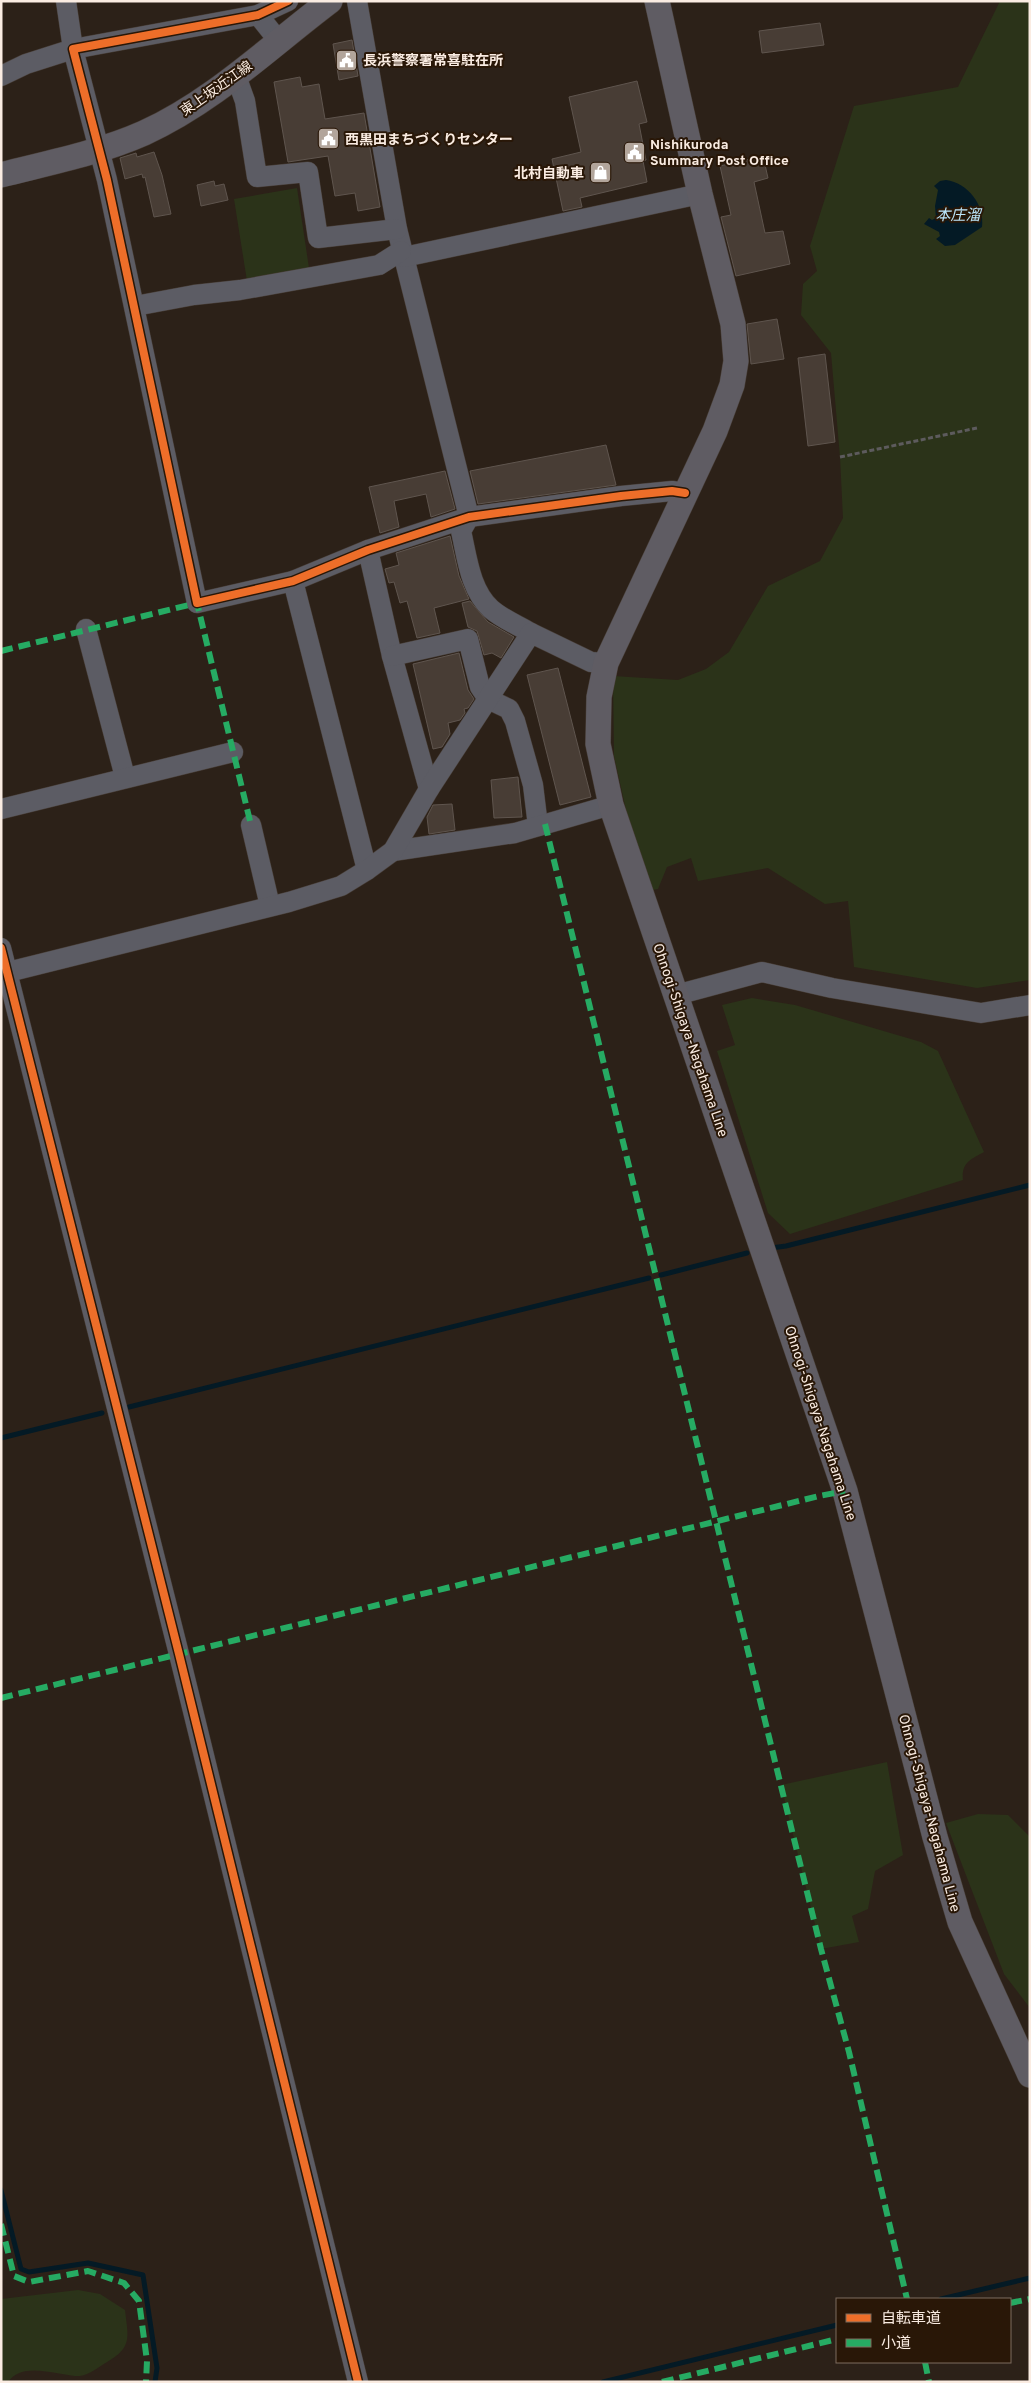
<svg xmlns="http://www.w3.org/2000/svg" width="1031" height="2383" viewBox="0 0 1031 2383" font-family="Overpass,'Noto Sans JP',sans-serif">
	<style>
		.green { fill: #2b3319 }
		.water { fill: #041a25 }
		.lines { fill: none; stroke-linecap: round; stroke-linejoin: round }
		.stream { stroke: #041a25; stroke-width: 5 }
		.building { fill: #483d35; stroke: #5f554e }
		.minor-casing { stroke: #473d36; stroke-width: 21 }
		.major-casing { stroke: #473d36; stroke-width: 26 }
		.path { stroke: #5d5b5d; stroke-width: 3; stroke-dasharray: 5 2.5; stroke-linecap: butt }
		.minor { stroke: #5c5c64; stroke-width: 20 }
		.major { stroke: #5f5c63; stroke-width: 25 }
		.quiet { stroke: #26ab63; stroke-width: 6; stroke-dasharray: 12 6; stroke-linecap: butt }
		.cycleway-casing { stroke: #291707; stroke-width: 11 }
		.cycleway { stroke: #ee6e29; stroke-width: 8 }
		.labels { text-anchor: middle; stroke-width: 4; stroke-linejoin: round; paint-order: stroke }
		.poi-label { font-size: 14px; font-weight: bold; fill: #faece2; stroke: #291707; text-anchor: start }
		.street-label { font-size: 14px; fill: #faece2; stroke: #291707 }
		.water-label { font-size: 15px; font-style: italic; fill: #bbe5fa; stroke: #291707 }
	</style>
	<rect width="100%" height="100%" fill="#2c2118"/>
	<g class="green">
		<path d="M 1000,1 L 1030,1 L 1030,980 L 977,988 L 854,967 L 848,901 L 825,904 L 768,868 L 698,881 L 691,858 L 667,867 L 658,889 L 652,890 L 633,841 L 614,756 L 613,676 L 678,680 L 706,669 L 729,652 L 768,586 L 820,561 L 843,518 L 840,457 L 831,353 L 801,315 L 803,284 L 817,271 L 810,246 L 854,106 L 958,87 Z"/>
		<path d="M 297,188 L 309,268 L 247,281 L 234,199 Z"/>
		<path d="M 752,998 L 795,1005 L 921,1042 L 938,1051 L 984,1152 C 971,1159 961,1163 963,1180 L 790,1234 L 768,1213 L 717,1051 L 735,1045 L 722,1005 Z"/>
		<path d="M 887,1762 L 903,1855 L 875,1871 L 868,1909 L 852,1916 L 859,1942 L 821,1949 L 781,1785 Z"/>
		<path d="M 978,1814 L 1008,1815 L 1030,1837 L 1030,2008 L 1004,1974 L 946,1823 Z"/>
		<path d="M 78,2290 L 100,2294 L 125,2310 C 128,2337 133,2347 107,2362 C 100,2366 89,2375 80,2376 C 58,2376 23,2360 8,2382 L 1,2382 L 1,2299 Z"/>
	</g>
	<path class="water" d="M 946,180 C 968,183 985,205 982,227 L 955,245 L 945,246 L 936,239 L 940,236 L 939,232 L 924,224 L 929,218 L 932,220 L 936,218 L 935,206 L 938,190 L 934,186 L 940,181 Z"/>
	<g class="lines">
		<g class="stream">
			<path d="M 771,1248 L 786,1246 L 1030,1185"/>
			<path d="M 661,1275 L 747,1253"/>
			<path d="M 129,1407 L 649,1278"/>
			<path d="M 1,1438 L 102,1413"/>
			<path d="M 1,2190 L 21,2269 L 29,2272 L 88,2263 L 143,2275 L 157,2368 L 155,2382"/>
			<path d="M 941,2299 L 1030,2278"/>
			<path d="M 603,2382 L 837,2325"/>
		</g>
	</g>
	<g class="building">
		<path d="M 820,23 L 824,45 L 762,53 L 759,31 Z"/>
		<path d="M 352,40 L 358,76 L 339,80 L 333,44 Z"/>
		<path d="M 300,77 L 302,87 L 319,84 L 325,119 L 364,113 L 380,207 L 358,211 L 355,193 L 335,196 L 328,156 L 288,162 L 274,82 Z"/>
		<path d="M 637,81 L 647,122 L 639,124 L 646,160 L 643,161 L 647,182 L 580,198 L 582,207 L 563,211 L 552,159 L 581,152 L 569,97 Z"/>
		<path d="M 154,152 L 162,175 L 171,214 L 154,217 L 145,177 L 143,178 L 142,174 L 125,179 L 120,158 L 136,153 L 137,157 Z"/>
		<path d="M 763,156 L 768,178 L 754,182 L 765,233 L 783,231 L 790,264 L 736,276 L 721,217 L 731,215 L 720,166 Z"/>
		<path d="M 214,181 L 215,186 L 224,184 L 228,200 L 201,206 L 197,185 Z"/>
		<path d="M 777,319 L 784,359 L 751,364 L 747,324 Z"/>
		<path d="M 825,354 L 835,442 L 808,446 L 798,358 Z"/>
		<path d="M 606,445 L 616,485 L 478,504 L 470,471 Z"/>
		<path d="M 445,471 L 455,509 L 431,517 L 426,494 L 394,501 L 399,527 L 380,533 L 369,487 Z"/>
		<path d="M 450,536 L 459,576 L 469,599 L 434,608 L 440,633 L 417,638 L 407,601 L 400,603 L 394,582 L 389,583 L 385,569 L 399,565 L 396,553 Z"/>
		<path d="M 470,601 L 488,622 L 514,637 L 501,658 L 492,653 L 484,655 L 477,631 L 468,627 L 462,603 Z"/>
		<path d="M 459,653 L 468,690 L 474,699 L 468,708 L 464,709 L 465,713 L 460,720 L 448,723 L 450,734 L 442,747 L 433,749 L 413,664 Z"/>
		<path d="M 558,668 L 591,797 L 560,805 L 527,675 Z"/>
		<path d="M 518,777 L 522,817 L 494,818 L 491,780 Z"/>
		<path d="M 452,804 L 455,830 L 429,834 L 427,817 L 433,805 Z"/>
	</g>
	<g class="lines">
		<defs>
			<g id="minor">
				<path d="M 288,1 L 258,15 L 73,49 L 107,180 L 197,603 L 293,581 L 368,550 L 469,517 L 621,496 L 672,491 L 685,493"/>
				<path d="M 357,1 L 397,229 L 469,517 L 461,531 C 467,557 470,590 491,609 C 502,619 518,625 531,633"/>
				<path d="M 258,15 L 278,40"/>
				<path d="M 1,76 L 26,64 L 73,49 L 66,1"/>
				<path d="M 236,76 L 245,101 L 257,177 L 308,172 L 318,238 L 397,229"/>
				<path d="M 404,257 L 700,194"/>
				<path d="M 135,306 L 194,295 L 240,290 L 379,265 L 401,251"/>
				<path d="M 368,550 L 392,656 L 429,789"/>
				<path d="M 293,581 L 367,870"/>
				<path d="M 86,629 L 125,777"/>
				<path d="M 392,656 L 468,639 L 480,687 L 488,699 L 509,709 L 515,721 L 533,785 L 538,826"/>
				<path d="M 1,809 L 233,752"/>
				<path d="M 251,825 L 270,906"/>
				<path d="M 393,851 L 515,833 L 611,805"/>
				<path d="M 1,948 L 179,1654 L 358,2382"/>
				<path d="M 8,972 L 289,902 L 341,886 L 367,870 L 393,851 L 429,789 L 531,633 L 591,662 L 606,663"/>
				<path d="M 676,995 L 762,972 L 832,988 L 981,1013 L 1030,1005"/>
			</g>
			<g id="major">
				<path d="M 657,1 L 700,194 L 733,324 L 736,361 L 732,385 L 715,431 L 606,663 L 599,697 L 598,744 L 611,805 L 845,1491 L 935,1837 L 960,1922 L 1030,2075"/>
				<path d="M 1,175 C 48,163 99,153 144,133 C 214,101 269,47 330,1"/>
			</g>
		</defs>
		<use href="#minor" class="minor-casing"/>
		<use href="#major" class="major-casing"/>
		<path class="path" d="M 840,457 L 977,428"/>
		<use href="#minor" class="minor"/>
		<use href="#major" class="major"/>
		<g class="quiet">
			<path d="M 1,651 L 197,603 L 251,825"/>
			<path d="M 545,824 L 821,1949 L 849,2052 L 907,2299"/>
			<path d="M 1,1698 L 819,1496 L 845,1491"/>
			<path d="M 1,2224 L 14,2276 L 29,2282 L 88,2271 L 124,2283 L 139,2301 L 147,2361 L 146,2382"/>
			<path d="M 1010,2303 L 1030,2299"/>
			<path d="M 925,2362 L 929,2382"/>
			<path d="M 662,2382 L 837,2339"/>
		</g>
		<defs>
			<g id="cycleway">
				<path d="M 288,1 L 258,15 L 73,49 L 107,180 L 197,603 L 293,581 L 368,550 L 469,517 L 621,496 L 672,491 L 685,493"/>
				<path d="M 1,948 L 179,1654 L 358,2382"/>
			</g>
		</defs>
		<use href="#cycleway" class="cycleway-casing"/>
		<use href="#cycleway" class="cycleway"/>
	</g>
	<defs>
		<symbol id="civic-square" viewBox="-11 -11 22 22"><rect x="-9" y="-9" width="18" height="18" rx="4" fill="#b2a59b" stroke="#291707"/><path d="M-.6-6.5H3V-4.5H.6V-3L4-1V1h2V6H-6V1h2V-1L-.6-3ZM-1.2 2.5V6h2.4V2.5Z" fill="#fff"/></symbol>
		<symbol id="shop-square" viewBox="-11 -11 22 22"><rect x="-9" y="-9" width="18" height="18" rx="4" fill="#b2a59b" stroke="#291707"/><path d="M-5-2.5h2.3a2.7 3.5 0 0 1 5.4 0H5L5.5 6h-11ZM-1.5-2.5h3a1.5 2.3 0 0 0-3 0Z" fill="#fff"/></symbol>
	</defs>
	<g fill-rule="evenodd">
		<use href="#civic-square" x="334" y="48" width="25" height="25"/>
		<use href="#civic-square" x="316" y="126" width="25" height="25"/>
		<use href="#civic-square" x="622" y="140" width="25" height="25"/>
		<use href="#shop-square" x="588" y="160" width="25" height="25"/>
	</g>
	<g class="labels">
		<g class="poi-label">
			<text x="363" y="65">長浜警察署常喜駐在所</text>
			<text x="345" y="144">西黒田まちづくりセンター</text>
			<text x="650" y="149">Nishikuroda<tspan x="650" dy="16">Summary Post Office</tspan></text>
			<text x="584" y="178" text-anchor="end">北村自動車</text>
		</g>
		<g class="street-label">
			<text transform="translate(216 88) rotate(-35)" y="5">東上坂近江線</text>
			<text transform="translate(691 1040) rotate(71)" y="5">Ohnogi-Shigaya-Nagahama Line</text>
			<text transform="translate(821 1423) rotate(72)" y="5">Ohnogi-Shigaya-Nagahama Line</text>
			<text transform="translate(930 1813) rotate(75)" y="5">Ohnogi-Shigaya-Nagahama Line</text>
		</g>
		<g class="water-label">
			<text x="958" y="220">本庄溜</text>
		</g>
	</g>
	<rect width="1031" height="2383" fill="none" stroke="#faece2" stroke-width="5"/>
	<rect x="836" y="2298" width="175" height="65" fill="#291707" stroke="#7d6c5f"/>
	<rect x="846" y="2314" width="25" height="8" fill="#ee6e29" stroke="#7d6c5f"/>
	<text x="881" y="2323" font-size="15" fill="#faece2">自転車道</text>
	<rect x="846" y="2339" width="25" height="8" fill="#26ab63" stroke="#7d6c5f"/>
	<text x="881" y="2348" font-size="15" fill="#faece2">小道</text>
</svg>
